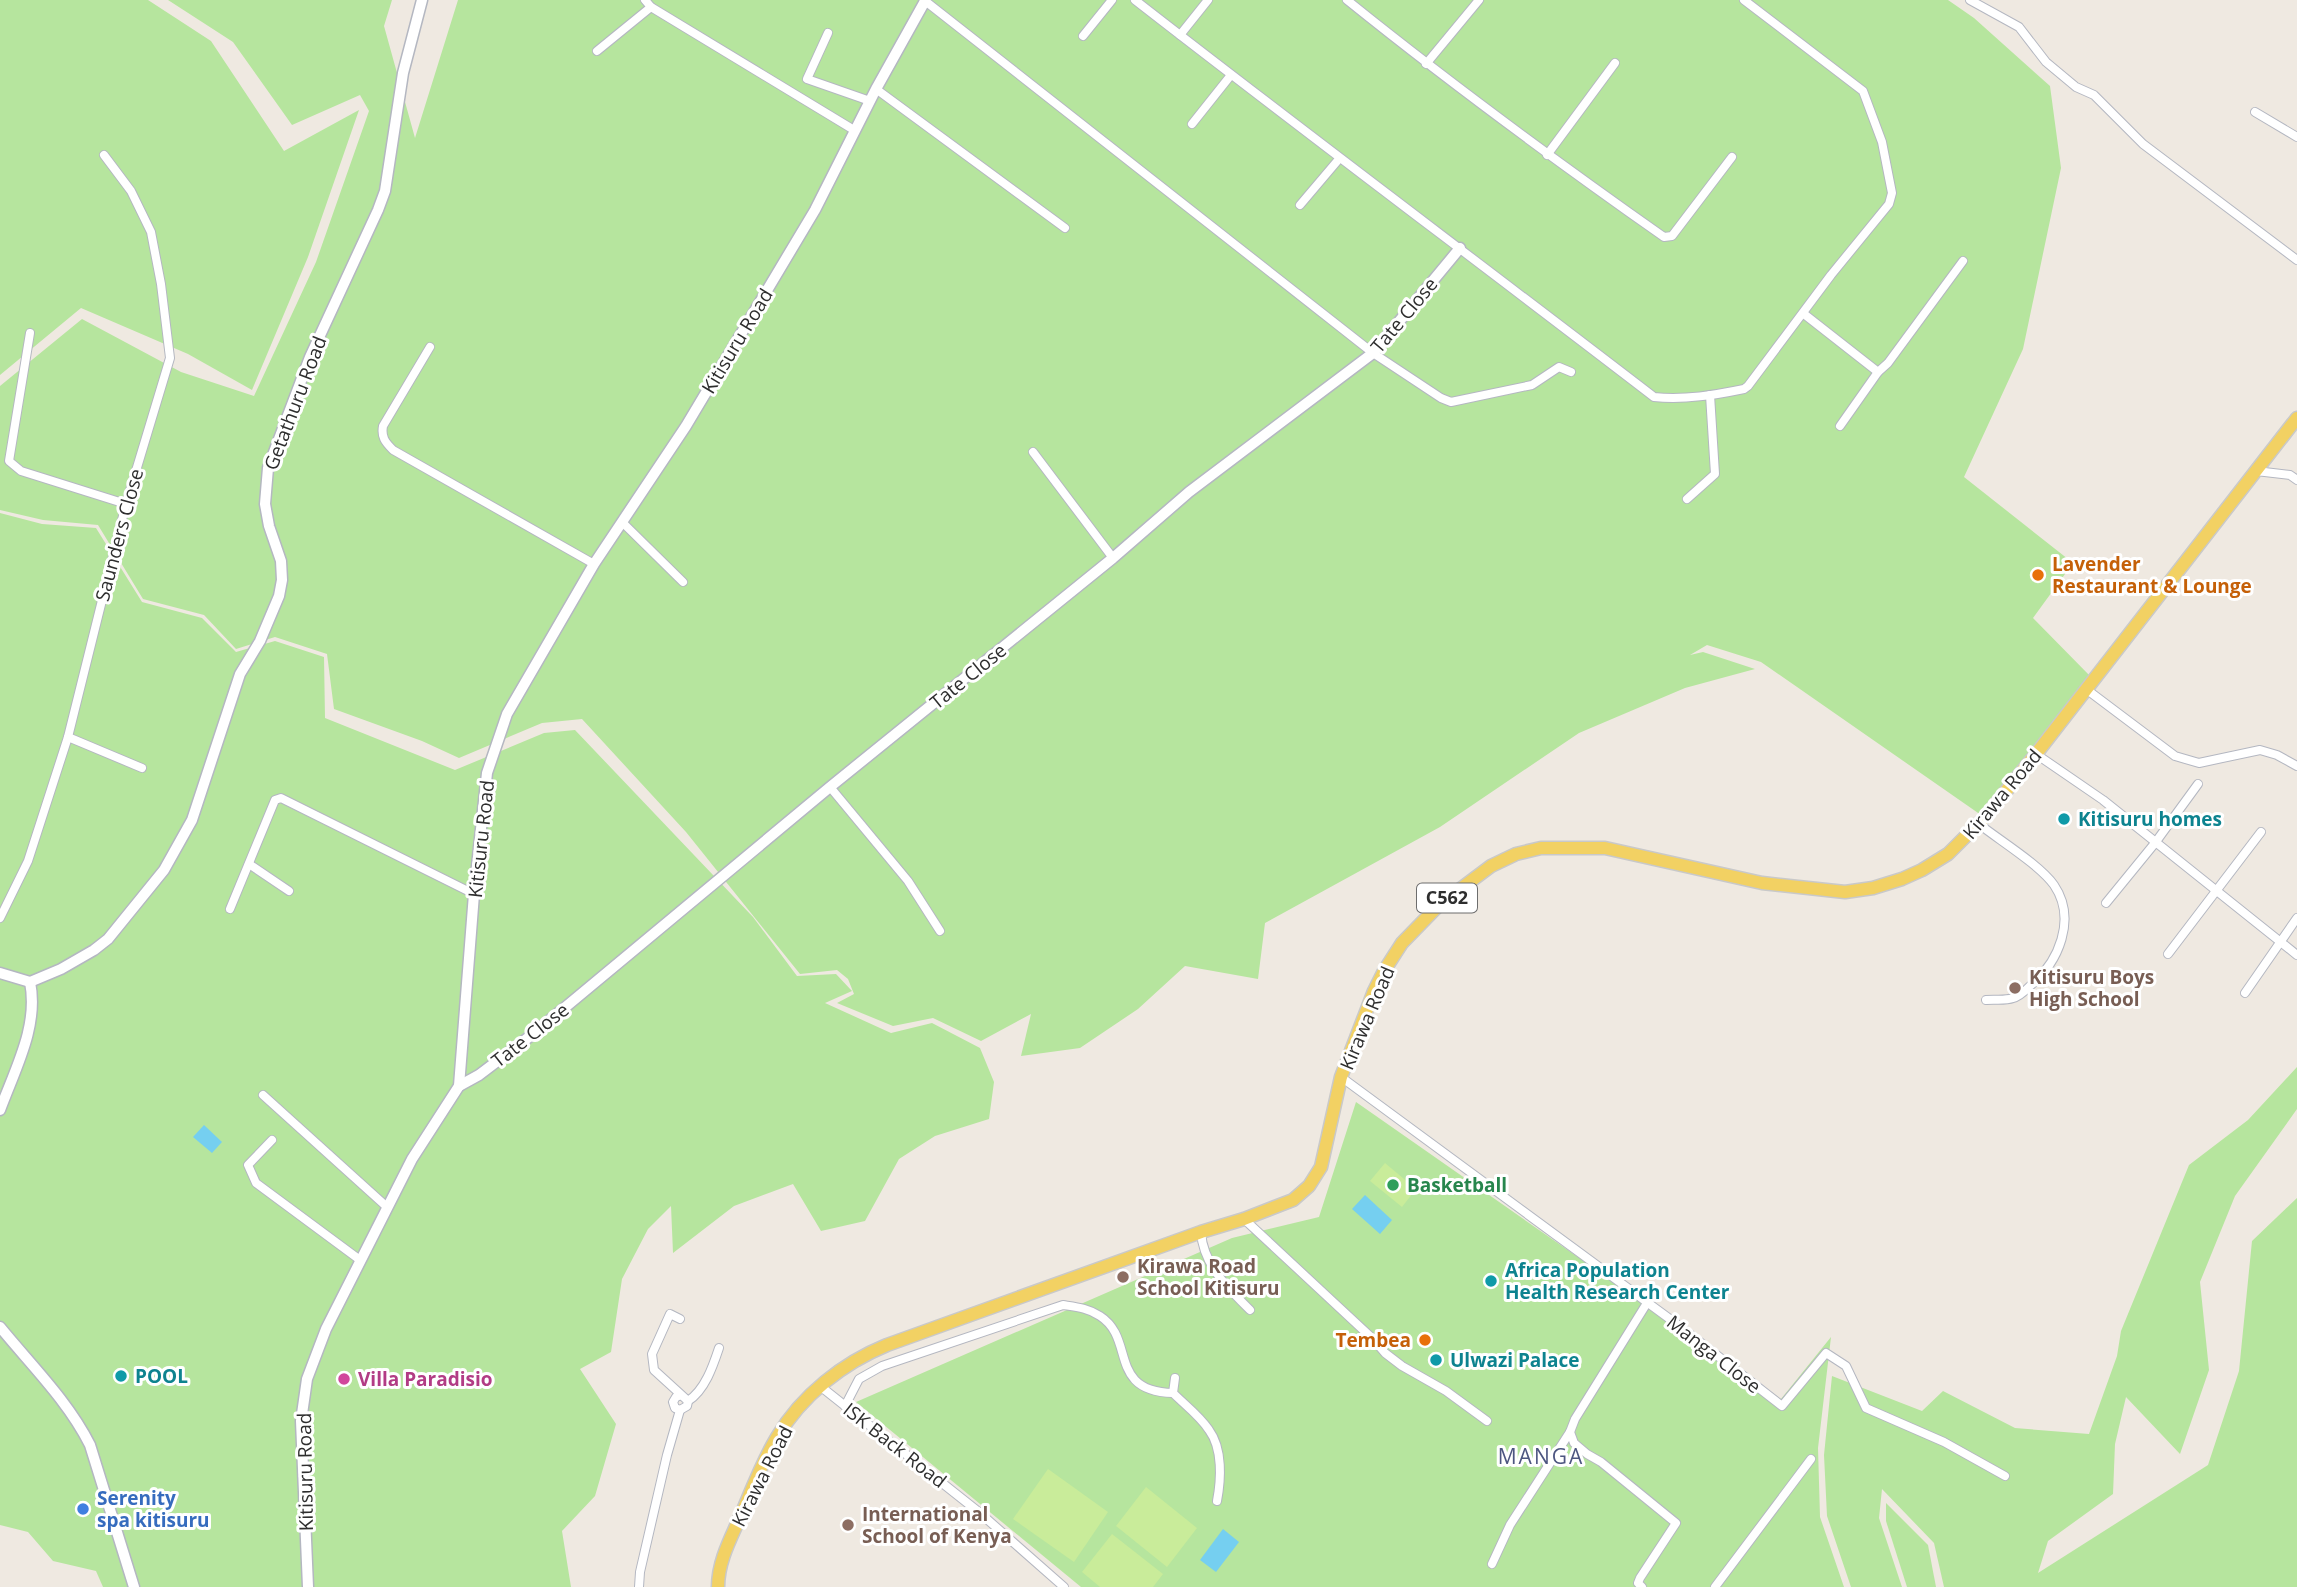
<svg xmlns="http://www.w3.org/2000/svg" width="2297" height="1587" viewBox="0 0 2297 1587" font-family="'Open Sans',sans-serif">
	<style>
		.green { fill: #b6e59e }
		.pitch { fill: #c9ec9a }
		.water { fill: #75cff0 }
		.lines { fill: none; stroke-linecap: round; stroke-linejoin: round }
		.street-casing { stroke: #b4b7c1; stroke-width: 10 }
		.secondary-casing { stroke: #b4b7c1; stroke-width: 13 }
		.primary-casing { stroke: #c9c9c9; stroke-width: 15 }
		.street { stroke: #fff; stroke-width: 8 }
		.secondary { stroke: #fff; stroke-width: 10 }
		.primary { stroke: #f2d163; stroke-width: 12 }
		.food-dot { fill: #e8710a; stroke: #fff; stroke-width: 2.5 }
		.culture-dot { fill: #0f9aa8; stroke: #fff; stroke-width: 2.5 }
		.education-dot { fill: #8d6e63; stroke: #fff; stroke-width: 2.5 }
		.leisure-dot { fill: #2e9e5b; stroke: #fff; stroke-width: 2.5 }
		.hotel-dot { fill: #d1479c; stroke: #fff; stroke-width: 2.5 }
		.shop-dot { fill: #3f7fe0; stroke: #fff; stroke-width: 2.5 }
		.labels { text-anchor: middle; stroke-width: 6; stroke-linejoin: round; paint-order: stroke }
		.shield { fill: #fff; stroke: #6d6d6d; stroke-width: 2 }
		.shield-label { font-size: 18px; font-weight: bold; fill: #2e2e2e }
		.street-label { font-size: 19px; fill: #2e2e2e; stroke: #fff }
		.food-label { font-size: 19px; font-weight: bold; fill: #c56008; stroke: #fff; text-anchor: start }
		.culture-label { font-size: 19px; font-weight: bold; fill: #0d838f; stroke: #fff; text-anchor: start }
		.education-label { font-size: 19px; font-weight: bold; fill: #785e54; stroke: #fff; text-anchor: start }
		.leisure-label { font-size: 19px; font-weight: bold; fill: #27864d; stroke: #fff; text-anchor: start }
		.hotel-label { font-size: 19px; font-weight: bold; fill: #b23c85; stroke: #fff; text-anchor: start }
		.shop-label { font-size: 19px; font-weight: bold; fill: #366cbe; stroke: #fff; text-anchor: start }
		.neighbourhood-label { font-size: 21px; letter-spacing: 2px; fill: #4d5680; stroke: #fff }
	</style>
	<rect width="100%" height="100%" fill="#efe9e1"/>
	<g class="green">
		<path d="M 0,0 L 148,0 L 211,41 L 284,151 L 359,110 L 308,257 L 252,390 L 188,354 L 81,308 L 0,375 Z"/>
		<path d="M 168,0 L 392,0 L 384,26 L 415,138 L 458,0 L 1948,0 L 1974,18 L 2050,86 L 2061,168 L 2023,349 L 1964,477 L 2073,563 L 2033,618 L 2090,676 L 1981,815 L 1761,662 L 1707,645 L 1690,655 L 1703,652 L 1755,669 L 1685,688 L 1579,733 L 1440,827 L 1265,923 L 1258,979 L 1185,966 L 1138,1009 L 1080,1048 L 1021,1056 L 1031,1014 L 981,1041 L 933,1018 L 893,1026 L 837,1003 L 854,994 L 848,979 L 837,970 L 800,974 L 686,832 L 582,719 L 542,723 L 459,758 L 422,741 L 334,709 L 327,654 L 275,637 L 236,649 L 204,615 L 143,599 L 98,525 L 43,520 L 0,510 L 0,386 L 82,319 L 181,372 L 254,396 L 316,262 L 369,111 L 360,95 L 292,125 L 233,42 Z"/>
		<path d="M 0,513 L 42,524 L 96,528 L 142,602 L 202,618 L 236,652 L 275,641 L 324,657 L 325,718 L 455,770 L 544,733 L 575,730 L 753,917 L 797,976 L 836,974 L 852,991 L 825,1003 L 891,1033 L 932,1023 L 980,1048 L 994,1082 L 989,1119 L 935,1136 L 899,1159 L 865,1221 L 821,1231 L 793,1184 L 734,1206 L 673,1253 L 671,1206 L 648,1229 L 622,1279 L 611,1352 L 580,1369 L 616,1424 L 595,1496 L 562,1531 L 571,1587 L 103,1587 L 96,1571 L 53,1561 L 28,1532 L 0,1525 Z"/>
		<path d="M 2297,1067 L 2297,1109 L 2235,1196 L 2200,1282 L 2209,1370 L 2180,1454 L 2126,1397 L 2115,1444 L 2113,1494 L 2048,1541 L 2038,1573 L 2208,1465 L 2239,1371 L 2252,1241 L 2297,1198 L 2297,1587 L 1944,1587 L 1934,1543 L 1882,1489 L 1879,1518 L 1902,1587 L 1851,1587 L 1827,1516 L 1824,1455 L 1832,1376 L 1922,1411 L 1943,1391 L 2015,1428 L 2089,1434 L 2117,1356 L 2121,1331 L 2189,1165 L 2248,1120 Z"/>
		<path d="M 1356,1102 L 1781,1399 L 1831,1337 L 1818,1448 L 1820,1517 L 1844,1587 L 1081,1587 L 856,1402 L 1232,1238 L 1319,1217 Z"/>
		<path d="M 1886,1503 L 1928,1545 L 1936,1587 L 1907,1587 L 1886,1521 Z"/>
	</g>
	<g class="pitch">
		<path d="M 1385,1163 L 1416,1189 L 1402,1207 L 1370,1181 Z"/>
		<path d="M 1048,1469 L 1108,1512 L 1074,1562 L 1013,1519 Z"/>
		<path d="M 1146,1487 L 1197,1528 L 1167,1567 L 1116,1526 Z"/>
		<path d="M 1112,1534 L 1163,1574 L 1153,1587 L 1100,1587 L 1082,1572 Z"/>
	</g>
	<g class="water">
		<path d="M 204,1125 L 222,1142 L 212,1153 L 193,1137 Z"/>
		<path d="M 1365,1195 L 1392,1220 L 1380,1234 L 1352,1209 Z"/>
		<path d="M 1223,1529 L 1239,1542 L 1216,1572 L 1200,1560 Z"/>
	</g>
	<g class="lines">
		<defs>
			<g id="street">
				<path d="M 645,0 L 651,7 L 854,130"/>
				<path d="M 924,0 L 1373,353 L 1441,398 L 1451,402 L 1532,385 L 1559,367 L 1571,372"/>
				<path d="M 1135,0 C 1307,134 1481,264 1654,397 C 1685,400 1715,395 1744,389 L 1748,386 L 1831,275 L 1889,204 L 1892,193 L 1882,142 L 1863,91 L 1744,0"/>
				<path d="M 1347,0 C 1450,83 1556,161 1664,237 L 1672,236 L 1732,157"/>
				<path d="M 1970,0 L 2019,27 L 2046,62 L 2076,87 L 2094,95 L 2143,144 L 2297,260"/>
				<path d="M 828,33 L 807,79 L 870,101"/>
				<path d="M 1180,35 L 1208,0"/>
				<path d="M 1083,36 L 1112,0"/>
				<path d="M 597,51 L 651,7"/>
				<path d="M 1426,64 L 1479,0"/>
				<path d="M 876,89 L 1065,228"/>
				<path d="M 2255,112 L 2297,137"/>
				<path d="M 1192,124 L 1231,75"/>
				<path d="M 1547,155 L 1615,63"/>
				<path d="M 1300,205 L 1339,159"/>
				<path d="M 1804,314 L 1878,372 L 1888,363 L 1963,261"/>
				<path d="M 30,333 L 9,461 L 21,471 L 126,504"/>
				<path d="M 430,347 L 383,426 C 381,437 385,442 393,450 L 594,564"/>
				<path d="M 1840,426 L 1878,372"/>
				<path d="M 1033,452 L 1113,558"/>
				<path d="M 2256,471 L 2290,475 L 2297,480"/>
				<path d="M 1687,499 L 1715,474 L 1710,395"/>
				<path d="M 622,522 L 683,582"/>
				<path d="M 2086,689 L 2175,756 L 2199,763 L 2260,750 L 2277,755 L 2297,766"/>
				<path d="M 68,737 L 142,768"/>
				<path d="M 2036,754 L 2103,800 L 2297,955"/>
				<path d="M 830,787 L 908,881 L 940,931"/>
				<path d="M 1979,824 C 1999,840 2040,865 2054,885 C 2077,919 2059,962 2030,986 C 2026,990 2019,997 2013,998 C 2005,1001 1995,999 1986,1000"/>
				<path d="M 249,864 L 289,891"/>
				<path d="M 2106,903 L 2155,843 L 2198,784"/>
				<path d="M 230,909 L 275,800 L 281,798 L 474,894"/>
				<path d="M 0,918 L 28,861 L 68,737 L 126,504 L 170,358 L 161,284 L 151,232 L 131,191 L 104,155"/>
				<path d="M 2168,954 L 2261,832"/>
				<path d="M 2245,993 L 2297,918"/>
				<path d="M 1341,1077 L 1678,1325 L 1782,1406 L 1826,1353 L 1846,1366 L 1866,1408 L 1944,1442 L 2005,1476"/>
				<path d="M 263,1095 L 387,1207"/>
				<path d="M 272,1140 L 248,1165 L 256,1183 L 360,1260"/>
				<path d="M 1244,1219 L 1373,1339 L 1385,1353 L 1402,1366 L 1446,1391 L 1487,1421"/>
				<path d="M 1201,1232 C 1203,1265 1228,1288 1250,1310"/>
				<path d="M 680,1319 L 670,1314 L 652,1354 L 654,1370 L 688,1401 L 687,1406 L 680,1410 L 675,1408 L 673,1402 L 676,1397 L 681,1395"/>
				<path d="M 1175,1378 L 1173,1393 C 1185,1405 1200,1416 1209,1430 C 1223,1449 1221,1480 1217,1501"/>
				<path d="M 820,1386 L 980,1513 L 1064,1587"/>
				<path d="M 688,1401 C 705,1390 713,1366 719,1348"/>
				<path d="M 845,1406 L 859,1379 L 882,1366 L 1063,1305 C 1076,1307 1088,1308 1100,1316 C 1136,1339 1107,1391 1173,1393"/>
				<path d="M 1492,1564 L 1510,1525 L 1570,1432"/>
				<path d="M 639,1587 L 640,1572 L 667,1455 L 680,1410"/>
				<path d="M 1642,1587 L 1638,1583 L 1640,1578 L 1676,1523 L 1601,1462 L 1587,1454 L 1574,1443 L 1570,1432 L 1575,1419 L 1647,1303"/>
				<path d="M 1715,1587 L 1811,1459"/>
			</g>
			<g id="secondary">
				<path d="M 0,973 L 30,982"/>
				<path d="M 30,982 L 61,969 L 94,950 L 108,939 L 164,870 L 192,820 L 240,674 L 260,641 L 279,596 L 282,580 L 281,561 L 269,526 L 265,504 L 268,468 L 310,357 L 378,210 L 385,191 L 403,73 L 422,0"/>
				<path d="M 459,1086 L 479,1075 L 533,1034 L 830,787 L 1113,558 L 1189,492 L 1373,353 L 1460,248"/>
				<path d="M 0,1110 C 15,1069 39,1026 30,982"/>
				<path d="M 0,1327 C 31,1365 68,1401 90,1445 L 134,1587"/>
				<path d="M 308,1587 L 301,1421 L 307,1379 L 326,1329 L 412,1159 L 459,1086 L 474,894 L 487,773 L 507,714 L 594,564 L 686,426 L 815,210 L 876,89 L 925,1"/>
			</g>
			<path id="primary" d="M 718,1587 C 718,1561 731,1538 741,1515 C 752,1489 762,1462 777,1437 C 802,1395 843,1363 887,1345 L 1201,1232 L 1244,1219 L 1293,1200 L 1309,1186 L 1321,1167 L 1341,1077 L 1374,991 L 1384,971 L 1402,943 L 1439,905 L 1491,866 L 1516,854 L 1541,848 L 1605,848 L 1762,883 L 1845,892 L 1873,888 L 1902,879 L 1922,870 L 1948,854 L 1986,816 L 2036,754 L 2297,418"/>
		</defs>
		<use href="#street" class="street-casing"/>
		<use href="#secondary" class="secondary-casing"/>
		<use href="#primary" class="primary-casing"/>
		<use href="#street" class="street"/>
		<use href="#secondary" class="secondary"/>
		<use href="#primary" class="primary"/>
	</g>
	<g class="food-dot">
		<circle cx="2038" cy="575" r="7"/>
		<circle cx="1425" cy="1340" r="7"/>
	</g>
	<g class="culture-dot">
		<circle cx="2064" cy="819" r="7"/>
		<circle cx="1491" cy="1281" r="7"/>
		<circle cx="1436" cy="1360" r="7"/>
		<circle cx="121" cy="1376" r="7"/>
	</g>
	<g class="education-dot">
		<circle cx="2015" cy="988" r="7"/>
		<circle cx="1123" cy="1277" r="7"/>
		<circle cx="848" cy="1525" r="7"/>
	</g>
	<circle class="leisure-dot" cx="1393" cy="1185" r="7"/>
	<circle class="hotel-dot" cx="344" cy="1379" r="7"/>
	<circle class="shop-dot" cx="83" cy="1509" r="7"/>
	<g class="labels">
		<rect class="shield" x="1417" y="883.5" width="60" height="29" rx="5"/>
		<g class="shield-label">
			<text x="1447" y="904">C562</text>
		</g>
		<g class="street-label">
			<text transform="translate(1404 315) rotate(-50)" y="7">Tate Close</text>
			<text transform="translate(737 341) rotate(-59)" y="7">Kitisuru Road</text>
			<text transform="translate(295 403) rotate(-69)" y="7">Getathuru Road</text>
			<text transform="translate(119 535) rotate(-75)" y="7">Saunders Close</text>
			<text transform="translate(968 676) rotate(-39)" y="7">Tate Close</text>
			<text transform="translate(2002 794) rotate(-50)" y="7">Kirawa Road</text>
			<text transform="translate(481 839) rotate(-84)" y="7">Kitisuru Road</text>
			<text transform="translate(1367 1018) rotate(-67)" y="7">Kirawa Road</text>
			<text transform="translate(530 1035) rotate(-38)" y="7">Tate Close</text>
			<text transform="translate(1714 1354) rotate(38)" y="7">Manga Close</text>
			<text transform="translate(895 1445) rotate(38)" y="7">ISK Back Road</text>
			<text transform="translate(305 1472) rotate(-91)" y="7">Kitisuru Road</text>
			<text transform="translate(762 1476) rotate(-63)" y="7">Kirawa Road</text>
		</g>
		<g class="food-label">
			<text x="2052" y="571">Lavender<tspan x="2052" dy="22">Restaurant &amp; Lounge</tspan></text>
			<text x="1411" y="1347" text-anchor="end">Tembea</text>
		</g>
		<g class="culture-label">
			<text x="2078" y="826">Kitisuru homes</text>
			<text x="1505" y="1277">Africa Population<tspan x="1505" dy="22">Health Research Center</tspan></text>
			<text x="1450" y="1367">Ulwazi Palace</text>
			<text x="135" y="1383">POOL</text>
		</g>
		<g class="education-label">
			<text x="2029" y="984">Kitisuru Boys<tspan x="2029" dy="22">High School</tspan></text>
			<text x="1137" y="1273">Kirawa Road<tspan x="1137" dy="22">School Kitisuru</tspan></text>
			<text x="862" y="1521">International<tspan x="862" dy="22">School of Kenya</tspan></text>
		</g>
		<g class="leisure-label">
			<text x="1407" y="1192">Basketball</text>
		</g>
		<g class="hotel-label">
			<text x="358" y="1386">Villa Paradisio</text>
		</g>
		<g class="shop-label">
			<text x="97" y="1505">Serenity<tspan x="97" dy="22">spa kitisuru</tspan></text>
		</g>
		<g class="neighbourhood-label">
			<text x="1541" y="1464">MANGA</text>
		</g>
	</g>
</svg>
